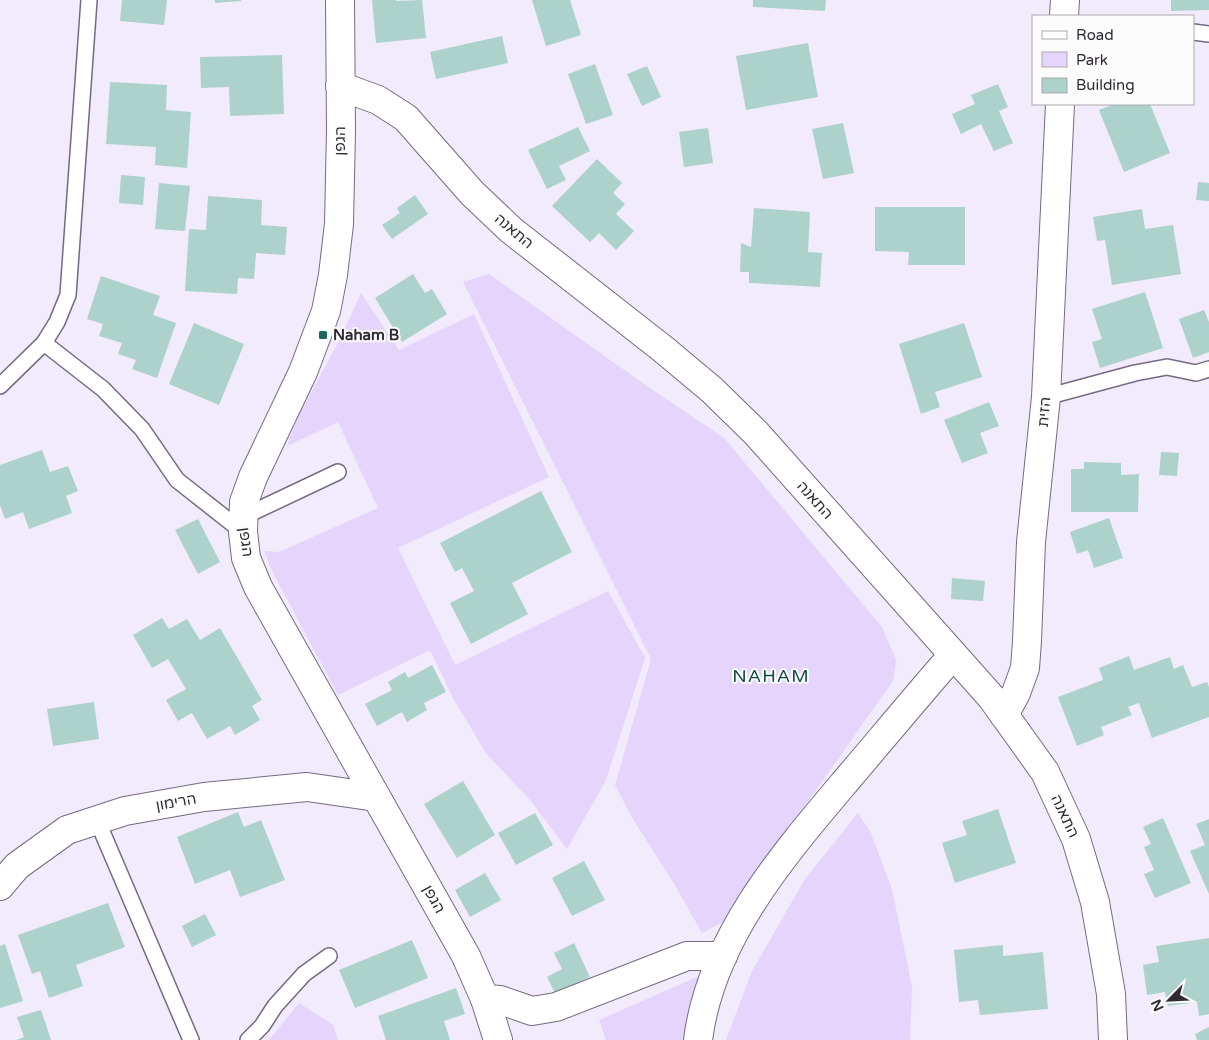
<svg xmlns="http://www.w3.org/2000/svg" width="1209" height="1040" viewBox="0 0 1209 1040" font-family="'Varela Round','Noto Sans Hebrew',sans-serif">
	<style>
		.green { fill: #e5d4fb }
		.building { fill: #acd2cb }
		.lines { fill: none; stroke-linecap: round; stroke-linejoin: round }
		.lane-casing { stroke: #756a83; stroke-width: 18 }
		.street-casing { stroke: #756a83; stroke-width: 30 }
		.lane { stroke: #fff; stroke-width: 15 }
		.street { stroke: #fff; stroke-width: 28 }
		.poi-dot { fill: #1c665c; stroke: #fcfcfc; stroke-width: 2 }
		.labels { text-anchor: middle; stroke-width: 4; stroke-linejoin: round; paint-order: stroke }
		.street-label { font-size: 15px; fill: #2e2934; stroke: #fcfcfc }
		.poi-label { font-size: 15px; font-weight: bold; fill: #2e2934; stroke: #fcfcfc; text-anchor: start }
		.quarter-label { font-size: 18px; letter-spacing: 1px; fill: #0f4b43; stroke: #fcfcfc }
	</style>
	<rect width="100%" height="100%" fill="#f2ebfc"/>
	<g class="green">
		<path d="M 489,274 L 644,384 L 724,438 L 882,627 L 896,660 L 893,681 L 723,922 L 702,933 L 676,887 L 631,816 L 615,785 L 651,659 L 463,282 Z"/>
		<path d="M 361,293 L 399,350 L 474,314 L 549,477 L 398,548 L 455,665 L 608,591 L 645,658 L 606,780 L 567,849 L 530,800 L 486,753 L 453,698 L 430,650 L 338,695 L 272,571 L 264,551 L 279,552 L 378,508 L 338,422 L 287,446 L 299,415 L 339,341 Z"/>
		<path d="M 858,813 L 871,833 L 892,889 L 912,987 L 910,1040 L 726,1040 L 752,971 L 805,879 Z"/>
		<path d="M 699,976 L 682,1040 L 606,1040 L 599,1020 Z"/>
		<path d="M 299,1003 L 333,1025 L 338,1040 L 269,1040 Z"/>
	</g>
	<g class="building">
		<path d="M 122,0 L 167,0 L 164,25 L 120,21 Z"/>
		<path d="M 215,0 L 241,0 L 241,1 L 215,3 Z"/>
		<path d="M 372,0 L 396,0 L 396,1 L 422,0 L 426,38 L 376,43 Z"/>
		<path d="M 532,0 L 570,0 L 581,35 L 546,46 Z"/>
		<path d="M 753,0 L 826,0 L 825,11 L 753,7 Z"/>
		<path d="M 1171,0 L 1209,0 L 1209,10 L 1171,11 Z"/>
		<path d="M 502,36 L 508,63 L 436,79 L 430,52 Z"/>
		<path d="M 808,43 L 818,97 L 746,110 L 736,56 Z"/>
		<path d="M 282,55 L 284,114 L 230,116 L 229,87 L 201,88 L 200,57 Z"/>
		<path d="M 595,64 L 613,115 L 586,124 L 568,74 Z"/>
		<path d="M 647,66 L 661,97 L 642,106 L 627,74 Z"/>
		<path d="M 110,82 L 167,85 L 166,110 L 191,112 L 187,168 L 155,165 L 156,147 L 106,144 Z"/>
		<path d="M 998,84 L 1008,107 L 999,111 L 1013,143 L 994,151 L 981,124 L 961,134 L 952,114 L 975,104 L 971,95 Z"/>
		<path d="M 1115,104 L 1150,104 L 1170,153 L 1124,172 L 1099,110 Z"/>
		<path d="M 843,123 L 854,173 L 823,179 L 812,129 Z"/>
		<path d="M 578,127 L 590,151 L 559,166 L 566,180 L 547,189 L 528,150 Z"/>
		<path d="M 708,128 L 713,163 L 684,167 L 679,132 Z"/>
		<path d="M 597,159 L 622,183 L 613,193 L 625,204 L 616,214 L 634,231 L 616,250 L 599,233 L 590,242 L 552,206 Z"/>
		<path d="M 121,175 L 145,177 L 143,205 L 119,203 Z"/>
		<path d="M 1198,182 L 1209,183 L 1209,201 L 1196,200 Z"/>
		<path d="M 159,183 L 190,186 L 185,231 L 155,229 Z"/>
		<path d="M 415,195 L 428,214 L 392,239 L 382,225 L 400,213 L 397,208 Z"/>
		<path d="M 208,196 L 262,200 L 261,225 L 287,227 L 285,255 L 256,253 L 254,279 L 238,278 L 237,294 L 185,291 L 189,229 L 206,230 Z"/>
		<path d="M 875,207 L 965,207 L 965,265 L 908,265 L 909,252 L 875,251 Z"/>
		<path d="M 754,208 L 810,212 L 808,252 L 822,253 L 820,287 L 749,283 L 749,272 L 740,272 L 741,243 L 751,247 Z"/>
		<path d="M 1142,209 L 1145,229 L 1173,225 L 1181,274 L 1112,285 L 1105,240 L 1097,241 L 1093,217 Z"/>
		<path d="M 413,274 L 425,293 L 432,289 L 447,314 L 402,342 L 375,298 Z"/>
		<path d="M 101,276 L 160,296 L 153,315 L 176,323 L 157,378 L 132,369 L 136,360 L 118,354 L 122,343 L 99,336 L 103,324 L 87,319 Z"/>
		<path d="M 1145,292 L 1163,348 L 1100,368 L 1092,342 L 1102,339 L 1092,309 Z"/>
		<path d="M 1204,310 L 1209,322 L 1209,352 L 1193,358 L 1179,319 Z"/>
		<path d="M 194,323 L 244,344 L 219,405 L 169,384 Z"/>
		<path d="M 964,323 L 982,377 L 935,392 L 940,407 L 921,414 L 899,344 Z"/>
		<path d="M 989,402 L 999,426 L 980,433 L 988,453 L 962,463 L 944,420 Z"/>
		<path d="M 42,450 L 50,472 L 68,466 L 78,491 L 66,496 L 72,513 L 29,529 L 23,512 L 5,519 L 0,505 L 0,465 Z"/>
		<path d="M 1161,452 L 1179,453 L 1177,476 L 1159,475 Z"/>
		<path d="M 1084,462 L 1121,463 L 1121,475 L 1139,474 L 1138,512 L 1071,512 L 1071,469 L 1084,469 Z"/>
		<path d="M 541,491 L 572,552 L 512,583 L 528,614 L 471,644 L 450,603 L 474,591 L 462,568 L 455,572 L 440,543 Z"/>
		<path d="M 1109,518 L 1123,558 L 1094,568 L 1088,550 L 1077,554 L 1070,532 Z"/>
		<path d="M 198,519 L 220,562 L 198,574 L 175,530 Z"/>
		<path d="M 952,578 L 985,581 L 983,601 L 951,599 Z"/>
		<path d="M 162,618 L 169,629 L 187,619 L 200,640 L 220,628 L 262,700 L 252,706 L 260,720 L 235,735 L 230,726 L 207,739 L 192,713 L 178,721 L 166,700 L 186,689 L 168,659 L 152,668 L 133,635 Z"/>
		<path d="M 1129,656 L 1134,670 L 1170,657 L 1174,669 L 1183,665 L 1192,687 L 1207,682 L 1209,687 L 1209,717 L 1152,738 L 1139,703 L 1128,707 L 1132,715 L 1101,727 L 1104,735 L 1077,746 L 1058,697 L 1103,680 L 1099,668 Z"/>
		<path d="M 432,665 L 446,692 L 424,703 L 427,710 L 407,722 L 402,712 L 377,726 L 365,704 L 392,690 L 388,682 L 405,672 L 408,678 Z"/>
		<path d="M 94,702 L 99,739 L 53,746 L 47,709 Z"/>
		<path d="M 463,781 L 495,835 L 457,858 L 424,804 Z"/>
		<path d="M 998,809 L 1016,863 L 955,883 L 942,843 L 967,835 L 962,821 Z"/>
		<path d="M 238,812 L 244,827 L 261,820 L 285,880 L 240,897 L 230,870 L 195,884 L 177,837 Z"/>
		<path d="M 535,813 L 553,845 L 516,865 L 498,833 Z"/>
		<path d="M 1163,818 L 1191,883 L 1155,898 L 1144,874 L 1154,870 L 1144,847 L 1151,844 L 1143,827 Z"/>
		<path d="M 1209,819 L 1209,894 L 1190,851 L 1205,845 L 1196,824 Z"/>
		<path d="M 584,861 L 605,900 L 572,916 L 552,878 Z"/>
		<path d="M 485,873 L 501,900 L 470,917 L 455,890 Z"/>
		<path d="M 108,903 L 125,947 L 76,965 L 83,986 L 49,998 L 40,971 L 32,974 L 18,935 Z"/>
		<path d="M 205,914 L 216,935 L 192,947 L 182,926 Z"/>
		<path d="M 1209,938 L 1209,1014 L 1199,1016 L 1197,1002 L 1168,1006 L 1165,992 L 1147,995 L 1143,965 L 1159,962 L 1156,946 Z"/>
		<path d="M 412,940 L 428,978 L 355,1008 L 339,970 Z"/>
		<path d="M 574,943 L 590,977 L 555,993 L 547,977 L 562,969 L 554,953 Z"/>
		<path d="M 5,944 L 23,1001 L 0,1008 L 0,946 Z"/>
		<path d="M 1003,945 L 1003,956 L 1043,952 L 1048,1009 L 980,1015 L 978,1000 L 959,1002 L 954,950 Z"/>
		<path d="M 456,988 L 465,1014 L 444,1021 L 450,1040 L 386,1040 L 378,1016 Z"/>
		<path d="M 41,1010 L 51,1040 L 16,1040 L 24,1037 L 17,1017 Z"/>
		<path d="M 1209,1027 L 1209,1040 L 1197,1040 L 1195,1034 Z"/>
	</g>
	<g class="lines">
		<defs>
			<g id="lane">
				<path d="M 1193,32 L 1209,34"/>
				<path d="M 44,343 L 103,389 L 142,429 L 177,480 L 243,532"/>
				<path d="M 0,386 L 44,343 L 57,322 L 68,295 L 89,0"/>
				<path d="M 1046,397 L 1135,373 L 1167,367 L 1196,373 L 1209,369"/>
				<path d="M 243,517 L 338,472"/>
				<path d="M 97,820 L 191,1040"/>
				<path d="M 248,1040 L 262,1026 L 275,1006 L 304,974 L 329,956"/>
			</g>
			<g id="street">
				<path d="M 340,0 L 341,130 L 339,224 L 333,275 L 326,311 L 303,372 L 253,477 L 244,502 L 243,532 L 246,558 L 258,587 L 466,956 L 485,999 L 498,1040"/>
				<path d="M 1064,16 L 1065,0"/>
				<path d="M 340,86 L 378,100 L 406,118 L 472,193 L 511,230 L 663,349 L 712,390 L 756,433 L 992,698 L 1045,772 L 1076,839 L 1095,902 L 1111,994 L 1113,1040"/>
				<path d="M 1004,715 L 1016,693 L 1025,668 L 1027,641 L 1031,542 L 1046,397 L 1060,104"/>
				<path d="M 0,886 L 17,866 L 67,830 L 125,811 L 204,797 L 307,787 L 376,797"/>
				<path d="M 485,999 L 500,1000 L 532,1011 L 556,1007 L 687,956 L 723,956"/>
				<path d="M 698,1040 C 711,937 785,853 850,776 C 884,736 918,695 953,655"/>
			</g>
		</defs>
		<use href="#lane" class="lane-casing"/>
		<use href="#street" class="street-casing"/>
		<use href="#lane" class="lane"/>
		<use href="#street" class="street"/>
	</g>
	<rect class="poi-dot" x="318" y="330" width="10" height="10" rx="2.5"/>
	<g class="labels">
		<g class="street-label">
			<text transform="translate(340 141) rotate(-89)" y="5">הגפן</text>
			<text transform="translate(514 231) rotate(40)" y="5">התאנה</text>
			<text transform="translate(1044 412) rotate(-85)" y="5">הזית</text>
			<text transform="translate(815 500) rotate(48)" y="5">התאנה</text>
			<text transform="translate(246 542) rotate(83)" y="5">הגפן</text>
			<text transform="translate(176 802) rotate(-10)" y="5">הרימון</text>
			<text transform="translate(1065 816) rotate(65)" y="5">התאנה</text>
			<text transform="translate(434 899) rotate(61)" y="5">הגפן</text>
		</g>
		<g class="poi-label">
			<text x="333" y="340">Naham B</text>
		</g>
		<g class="quarter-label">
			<text x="771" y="682">NAHAM</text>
		</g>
	</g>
	<rect x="1032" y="15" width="162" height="90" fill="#fcfcfc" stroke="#aaa8ac"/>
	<rect x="1042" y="31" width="25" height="8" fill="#ffffff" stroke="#aaa8ac"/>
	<text x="1076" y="40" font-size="15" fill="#2e2934">Road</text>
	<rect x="1042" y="52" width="25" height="15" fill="#e5d4fb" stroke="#aaa8ac"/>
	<text x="1076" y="65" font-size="15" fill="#2e2934">Park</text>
	<rect x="1042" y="78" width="25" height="15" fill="#acd2cb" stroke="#aaa8ac"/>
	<text x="1076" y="90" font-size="15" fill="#2e2934">Building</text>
	<g transform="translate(1169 1000) rotate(246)" stroke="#fcfcfc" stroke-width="4" paint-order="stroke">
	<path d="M0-4L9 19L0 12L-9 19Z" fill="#2e2934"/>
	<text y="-8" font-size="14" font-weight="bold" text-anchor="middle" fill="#2e2934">N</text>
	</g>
</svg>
